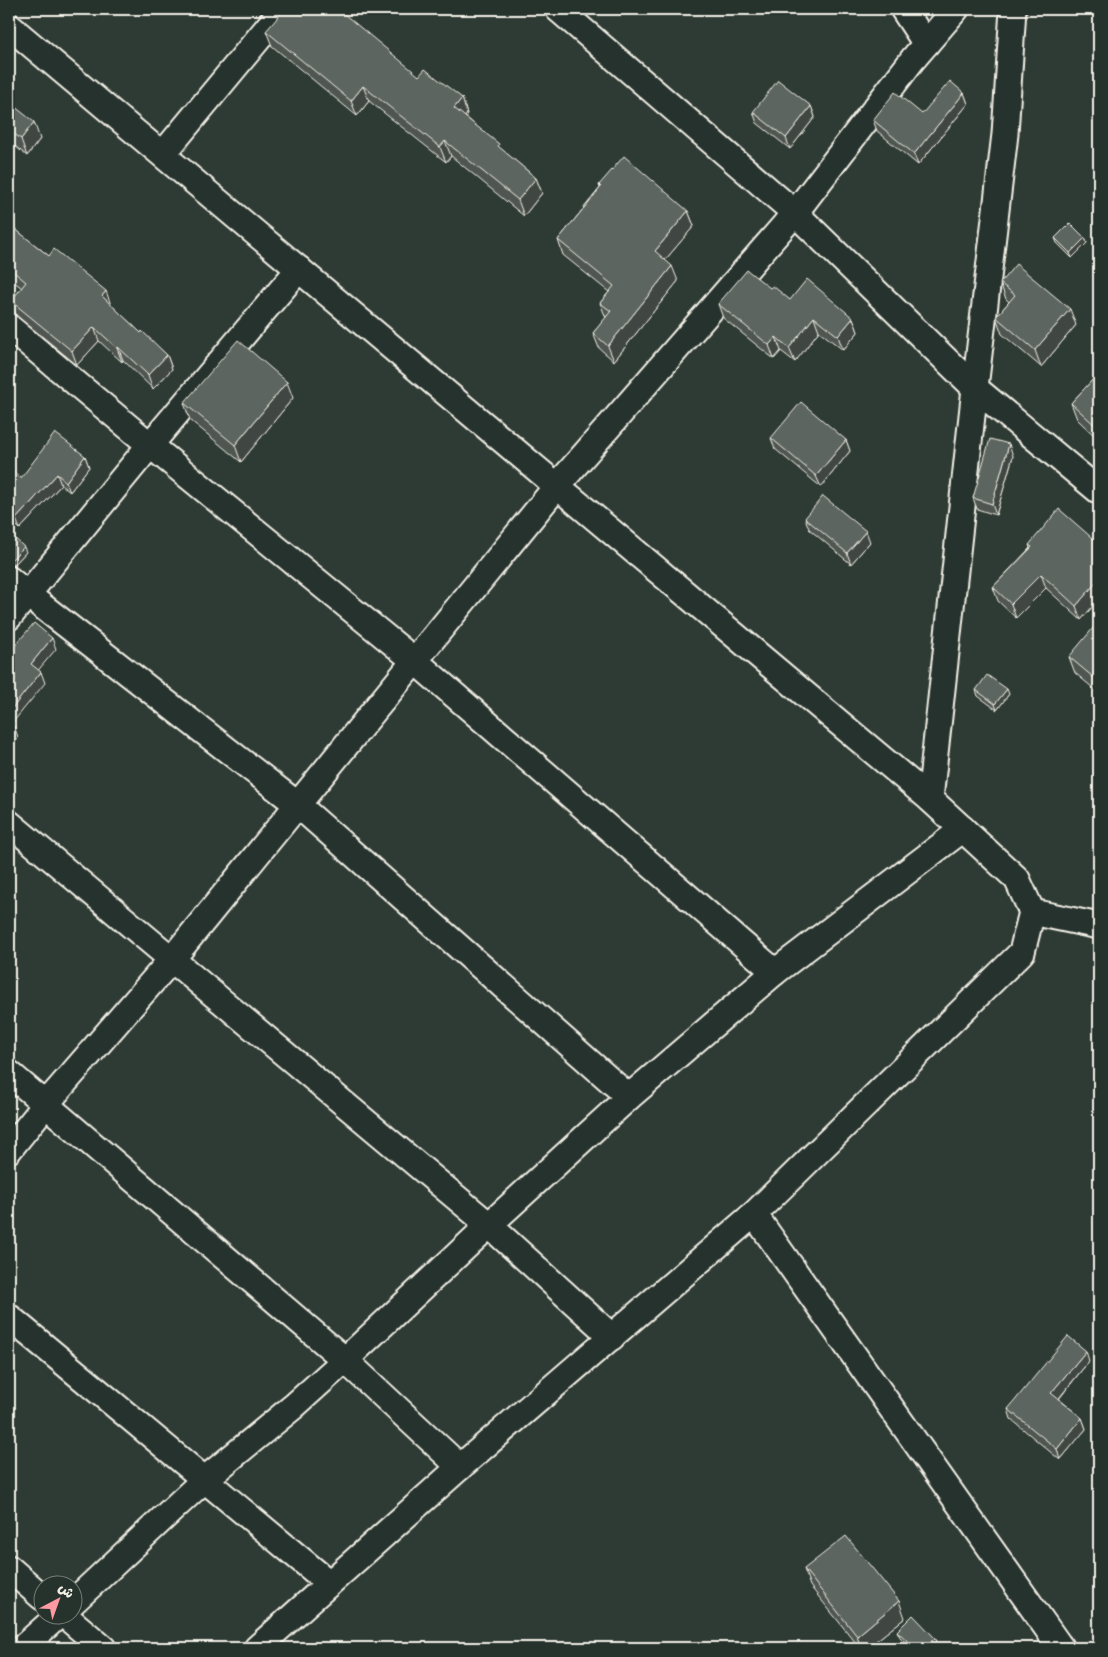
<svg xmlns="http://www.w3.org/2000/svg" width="1108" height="1657" viewBox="0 0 1108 1657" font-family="Sriracha,'Playpen Sans Arabic',sans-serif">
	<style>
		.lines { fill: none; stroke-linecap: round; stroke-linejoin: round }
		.minor-casing { stroke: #f4f1e8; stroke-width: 29 }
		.minor { stroke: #26332d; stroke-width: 25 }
		.wall { fill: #4f5751; stroke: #f4f1e8 }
		.shaded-wall { fill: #404742; stroke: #f4f1e8 }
		.building { fill: #5c655e; stroke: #f4f1e8 }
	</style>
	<rect width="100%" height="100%" fill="#2e3b34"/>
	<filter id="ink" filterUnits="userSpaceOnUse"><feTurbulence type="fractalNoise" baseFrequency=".02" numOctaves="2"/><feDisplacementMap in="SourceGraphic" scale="10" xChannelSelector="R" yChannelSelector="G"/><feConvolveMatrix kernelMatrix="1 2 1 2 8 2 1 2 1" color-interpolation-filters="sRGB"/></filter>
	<g filter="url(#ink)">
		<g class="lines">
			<defs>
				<g id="minor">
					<path d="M 558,9 L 795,213 L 975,388 L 1099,491"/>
					<path d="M 903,9 L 926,44"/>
					<path d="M 9,26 L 930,799 L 1017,879 L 1032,912 L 1022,952 L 754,1214 L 460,1467 L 257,1648"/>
					<path d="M 163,154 L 283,9"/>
					<path d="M 9,327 L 150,445 L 415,661 L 775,972"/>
					<path d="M 9,579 L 28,595 L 298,805 L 629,1097"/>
					<path d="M 9,617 L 150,445 L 299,269"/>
					<path d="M 930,799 L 975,388 L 1005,134 L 1013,9"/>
					<path d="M 9,823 L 489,1225 L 612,1337"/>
					<path d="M 1032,912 L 1099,926"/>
					<path d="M 9,1073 L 345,1360 L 460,1467"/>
					<path d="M 9,1150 L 46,1104 L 172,959 L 557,486 L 795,213 L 913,59 L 956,9"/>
					<path d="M 754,1214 L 1061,1648"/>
					<path d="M 9,1317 L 329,1583"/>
					<path d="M 9,1568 L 42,1597"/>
					<path d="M 72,1603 L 204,1480 L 294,1406 L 345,1360 L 489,1225 L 629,1097 L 775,972 L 963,829"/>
					<path d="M 63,1614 L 103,1648"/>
					<path d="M 22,1648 L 60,1614"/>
				</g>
			</defs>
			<use href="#minor" class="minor-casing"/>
			<use href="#minor" class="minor"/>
		</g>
		<g class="wall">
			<path d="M 266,31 L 419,76 L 462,98 L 467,114 L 465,116 L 501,149 L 536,178 L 542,193 L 524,216 L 451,156 L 446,162 L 369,101 L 357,116 L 272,46 Z"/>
			<path d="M 964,93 L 968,104 L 918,165 L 877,131 L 873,120 L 922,114 Z"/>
			<path d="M 9,103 L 40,139 L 27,156 L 9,141 Z"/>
			<path d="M 811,106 L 815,117 L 790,149 L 757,123 L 753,112 Z"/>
			<path d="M 599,185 L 688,211 L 694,226 L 665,260 L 678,281 L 614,361 L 599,348 L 593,333 L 606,318 L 600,303 L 609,292 L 563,255 L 558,240 L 600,188 Z"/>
			<path d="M 9,221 L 16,230 L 110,304 L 141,333 L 167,355 L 172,369 L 153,389 L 123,360 L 122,362 L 99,341 L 77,365 L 16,315 L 11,301 L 22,288 L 9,278 Z"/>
			<path d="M 1055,238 L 1085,238 L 1087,243 L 1072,258 L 1057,243 Z"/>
			<path d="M 1000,283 L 1076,325 L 1041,367 L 1002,334 L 996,317 L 1009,302 L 1006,299 Z"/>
			<path d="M 770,288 L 790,300 L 853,318 L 858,332 L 843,350 L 819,331 L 795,362 L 781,351 L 774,359 L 723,318 L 718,304 Z"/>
			<path d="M 1099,373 L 1099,440 L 1077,419 L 1071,403 Z"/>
			<path d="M 293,398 L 241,462 L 190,420 L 184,403 Z"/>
			<path d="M 771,438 L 846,440 L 850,451 L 821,487 L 775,449 Z"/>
			<path d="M 85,456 L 89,467 L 70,492 L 61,485 L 20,529 L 9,519 L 9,475 L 21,478 Z"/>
			<path d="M 1013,456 L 996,515 L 977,509 L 973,498 Z"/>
			<path d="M 805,518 L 870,542 L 851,564 L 809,529 Z"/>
			<path d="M 9,533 L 26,552 L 13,566 L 9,565 Z"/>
			<path d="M 1099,544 L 1099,599 L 1081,620 L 1046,588 L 1016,618 L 998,601 L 993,587 L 1030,548 L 1029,545 Z"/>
			<path d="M 1099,632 L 1099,693 L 1075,673 L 1069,657 Z"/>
			<path d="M 976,690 L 1009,694 L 997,710 L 978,696 Z"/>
			<path d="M 1089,1361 L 1059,1399 L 1082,1418 L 1086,1429 L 1060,1460 L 1011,1419 L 1008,1409 Z"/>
			<path d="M 804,1569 L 905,1618 L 867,1648 L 860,1648 L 810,1586 Z"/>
			<path d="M 897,1631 L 935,1638 L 938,1643 L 933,1648 L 911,1648 L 900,1637 Z"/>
		</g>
		<g class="shaded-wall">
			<path d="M 363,86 L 369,101 L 357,116 L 351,101 Z"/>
			<path d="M 964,93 L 968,104 L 918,165 L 914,154 Z"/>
			<path d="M 462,98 L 467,114 L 460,123 L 454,108 Z"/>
			<path d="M 811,106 L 815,117 L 790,149 L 786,138 Z"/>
			<path d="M 34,122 L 40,139 L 27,156 L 21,139 Z"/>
			<path d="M 445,141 L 451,156 L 446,162 L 440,147 Z"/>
			<path d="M 536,178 L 542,193 L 524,216 L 518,200 Z"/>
			<path d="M 688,211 L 694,226 L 660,266 L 655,251 Z"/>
			<path d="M 1085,238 L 1087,243 L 1072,258 L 1070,253 Z"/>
			<path d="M 672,266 L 678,281 L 614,361 L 608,346 Z"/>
			<path d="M 106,291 L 111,305 L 102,296 Z"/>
			<path d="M 1070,309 L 1076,325 L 1041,367 L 1035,350 Z"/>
			<path d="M 814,317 L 819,331 L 795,362 L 789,348 Z"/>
			<path d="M 853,318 L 858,332 L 843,350 L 838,336 Z"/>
			<path d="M 94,327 L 99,341 L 77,365 L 72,351 Z"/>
			<path d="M 776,337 L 781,351 L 774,359 L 769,345 Z"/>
			<path d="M 118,347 L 123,360 L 122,362 L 117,348 Z"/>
			<path d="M 167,355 L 172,369 L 153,389 L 148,375 Z"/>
			<path d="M 287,382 L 293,398 L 241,462 L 235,445 Z"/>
			<path d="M 846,440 L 850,451 L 821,487 L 816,476 Z"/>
			<path d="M 1009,444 L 1013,456 L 996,515 L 992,504 Z"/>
			<path d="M 85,456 L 89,467 L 70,492 L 66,482 Z"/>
			<path d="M 57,474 L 61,485 L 20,529 L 16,519 Z"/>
			<path d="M 866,531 L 870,542 L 851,564 L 847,553 Z"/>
			<path d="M 24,547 L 26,552 L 13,566 L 11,560 Z"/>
			<path d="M 1041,574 L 1046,588 L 1016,618 L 1011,604 Z"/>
			<path d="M 1099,579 L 1099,599 L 1081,620 L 1076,606 Z"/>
			<path d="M 52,638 L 56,649 L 35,674 L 31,664 Z"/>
			<path d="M 41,672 L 45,683 L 9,727 L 9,712 Z"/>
			<path d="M 1007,689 L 1009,694 L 997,710 L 995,704 Z"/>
			<path d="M 14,726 L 18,737 L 9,747 L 9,732 Z"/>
			<path d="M 1086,1351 L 1089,1361 L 1055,1403 L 1051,1393 Z"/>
			<path d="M 1082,1418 L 1086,1429 L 1060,1460 L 1057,1449 Z"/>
			<path d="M 899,1601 L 905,1618 L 867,1648 L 861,1648 L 857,1636 Z"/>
			<path d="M 935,1638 L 938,1643 L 933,1648 L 925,1648 Z"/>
		</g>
		<g class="building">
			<path d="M 285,9 L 338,9 L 419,76 L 425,69 L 462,98 L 454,108 L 499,144 L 498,146 L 536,178 L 518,200 L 445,141 L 440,147 L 363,86 L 351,101 L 266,31 Z"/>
			<path d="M 778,80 L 811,106 L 786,138 L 753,112 Z"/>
			<path d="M 950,81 L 964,93 L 914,154 L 873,120 L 895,92 L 922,114 Z"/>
			<path d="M 9,102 L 34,122 L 21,139 L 9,130 Z"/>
			<path d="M 624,156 L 688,211 L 655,251 L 672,266 L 608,346 L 593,333 L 611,311 L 600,303 L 614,286 L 558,240 L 601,187 L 599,185 Z"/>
			<path d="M 9,221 L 15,226 L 14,228 L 49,256 L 54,249 L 106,291 L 102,296 L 141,333 L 142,331 L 167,355 L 148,375 L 118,347 L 117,348 L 94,327 L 72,351 L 11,301 L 26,282 L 9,268 Z"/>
			<path d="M 1070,223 L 1085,238 L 1070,253 L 1055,238 Z"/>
			<path d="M 1016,264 L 1070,309 L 1035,350 L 996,317 L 1015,295 L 1000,283 Z"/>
			<path d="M 747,270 L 770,288 L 773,286 L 790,300 L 807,279 L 853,318 L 838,336 L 814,317 L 789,348 L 776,337 L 769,345 L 718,304 Z"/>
			<path d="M 238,340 L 287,382 L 235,445 L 184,403 Z"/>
			<path d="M 1099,373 L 1099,429 L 1071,403 Z"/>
			<path d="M 801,402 L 846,440 L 816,476 L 771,438 Z"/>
			<path d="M 55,433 L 85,456 L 66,482 L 57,474 L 16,519 L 9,512 L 9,475 L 13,471 L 21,478 Z"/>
			<path d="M 990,439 L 1009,444 L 992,504 L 973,498 Z"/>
			<path d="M 823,496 L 866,531 L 847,553 L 805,518 Z"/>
			<path d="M 1059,509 L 1099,544 L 1099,579 L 1076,606 L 1041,574 L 1011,604 L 993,587 L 1032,547 L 1029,545 Z"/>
			<path d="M 9,533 L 24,547 L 11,560 L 9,560 Z"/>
			<path d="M 34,623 L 52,638 L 31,664 L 41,672 L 9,712 L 9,645 L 13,648 Z"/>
			<path d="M 1094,627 L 1099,632 L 1099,682 L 1069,657 Z"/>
			<path d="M 987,675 L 1007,689 L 995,704 L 976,690 Z"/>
			<path d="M 9,722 L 14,726 L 9,732 Z"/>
			<path d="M 1068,1336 L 1086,1351 L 1051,1393 L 1082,1418 L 1057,1449 L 1008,1409 Z"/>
			<path d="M 846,1536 L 899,1601 L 857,1636 L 804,1569 Z"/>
			<path d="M 913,1615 L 935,1638 L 925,1648 L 915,1648 L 897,1631 Z"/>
		</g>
	</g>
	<rect width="1108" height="1657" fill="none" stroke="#26332d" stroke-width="30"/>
	<rect x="15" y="15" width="1078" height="1627" fill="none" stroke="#f4f1e8" stroke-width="2" filter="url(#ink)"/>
	<g transform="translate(58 1600) rotate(41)"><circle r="24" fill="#26332d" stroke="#787f78"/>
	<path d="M0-4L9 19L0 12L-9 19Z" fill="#ff9aa2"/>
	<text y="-8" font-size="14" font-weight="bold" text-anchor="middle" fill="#f4f1e8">ش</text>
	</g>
</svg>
